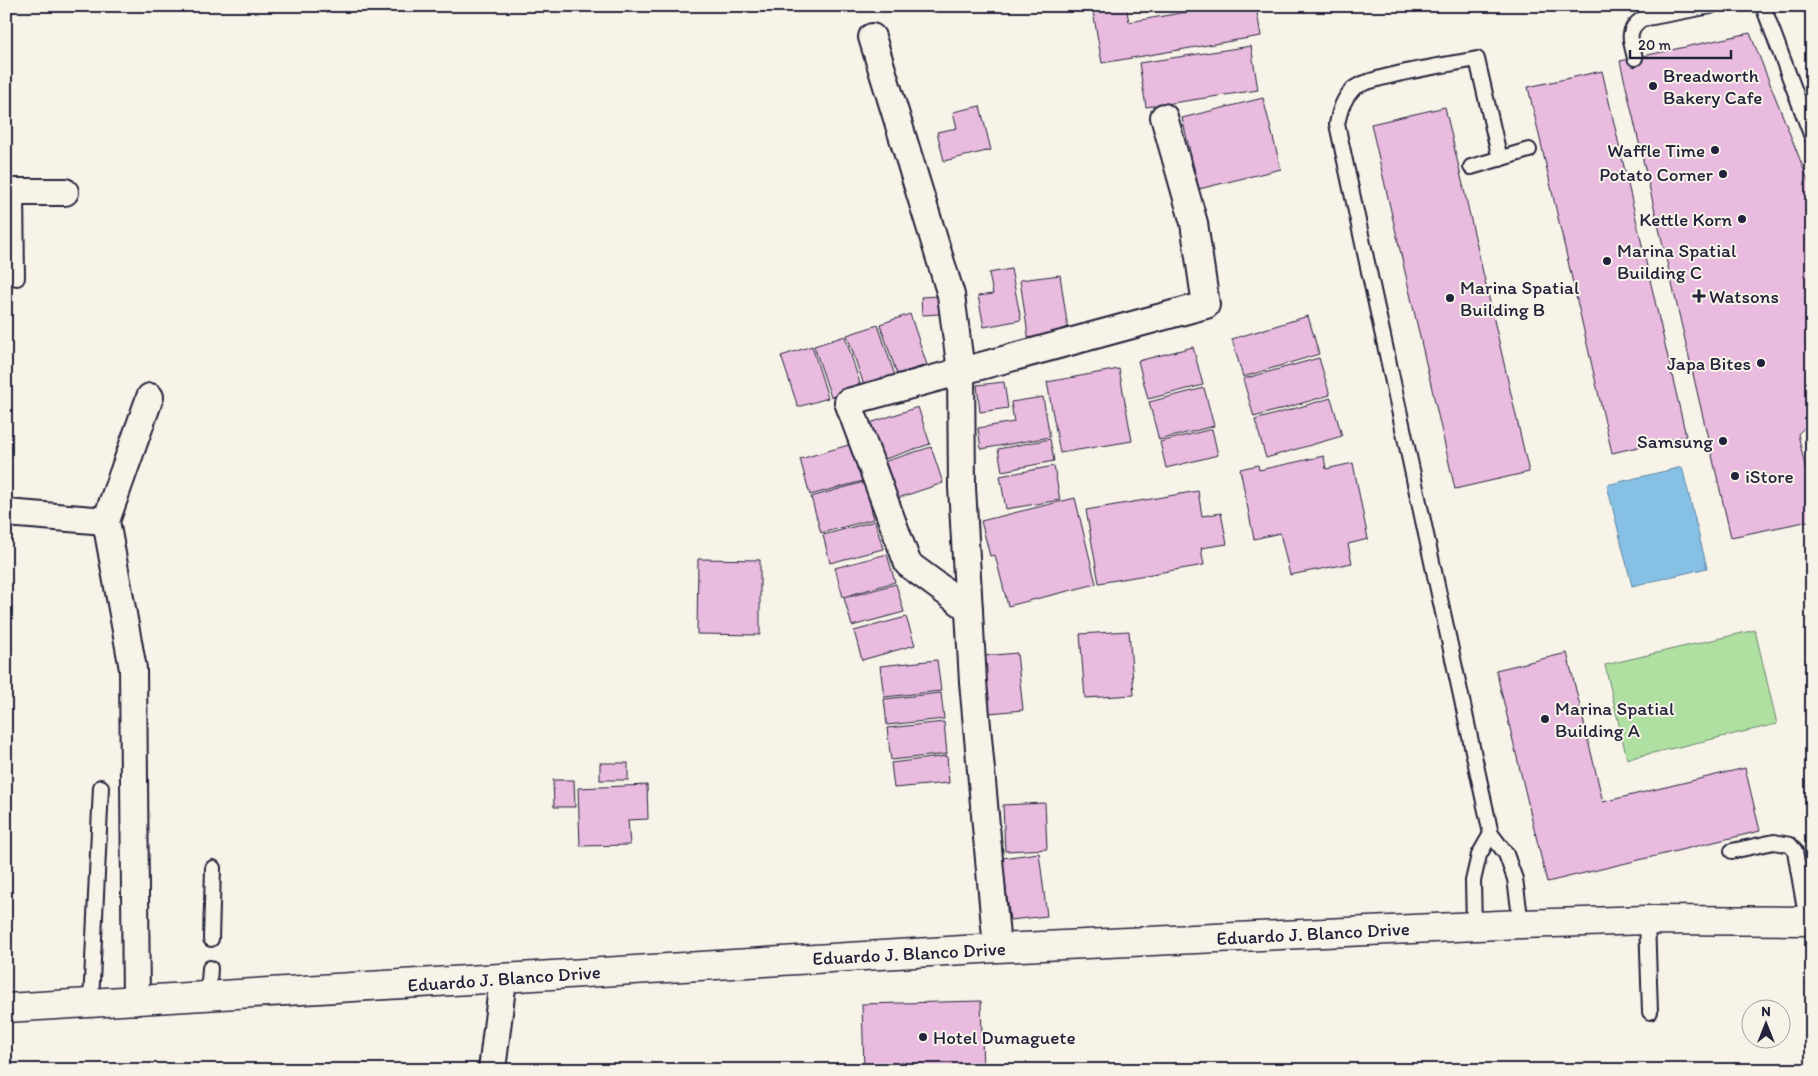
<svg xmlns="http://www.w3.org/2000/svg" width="1818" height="1076" viewBox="0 0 1818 1076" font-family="Itim,sans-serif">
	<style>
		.green { fill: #afe0a1; stroke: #68816e }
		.water { fill: #86c1e5; stroke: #5e81a1 }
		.building { fill: #e9bbde; stroke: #22223b }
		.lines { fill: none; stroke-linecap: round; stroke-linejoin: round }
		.lane-casing { stroke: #22223b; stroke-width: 18 }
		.street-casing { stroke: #22223b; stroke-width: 30 }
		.secondary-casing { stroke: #22223b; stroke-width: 31 }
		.lane { stroke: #f7f3e8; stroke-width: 14 }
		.street { stroke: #f7f3e8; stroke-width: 26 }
		.secondary { stroke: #f7f3e8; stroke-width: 28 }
		.poi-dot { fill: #22223b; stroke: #f7f3e8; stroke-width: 2 }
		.labels { text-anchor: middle; stroke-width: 4; stroke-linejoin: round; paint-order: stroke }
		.poi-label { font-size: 19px; fill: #22223b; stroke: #f7f3e8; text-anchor: start }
		.street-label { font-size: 19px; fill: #22223b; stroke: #f7f3e8 }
	</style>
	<rect width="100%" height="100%" fill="#f7f3e8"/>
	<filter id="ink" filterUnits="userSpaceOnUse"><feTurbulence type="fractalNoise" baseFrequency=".02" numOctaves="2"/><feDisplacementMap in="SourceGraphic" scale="10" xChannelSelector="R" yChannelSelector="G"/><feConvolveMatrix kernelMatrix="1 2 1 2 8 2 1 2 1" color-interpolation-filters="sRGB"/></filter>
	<g filter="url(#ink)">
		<path class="green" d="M 1755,630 L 1777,724 L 1627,759 L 1605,665 Z"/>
		<path class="water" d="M 1682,467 L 1707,568 L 1632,586 L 1607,485 Z"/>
		<g class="building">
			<path d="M 1092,6 L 1126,6 L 1129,22 L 1221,6 L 1256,6 L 1261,36 L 1102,63 Z"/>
			<path d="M 1750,33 L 1812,190 L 1812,420 L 1798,434 L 1806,471 L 1812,475 L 1812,530 L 1809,521 L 1731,537 L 1620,61 Z"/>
			<path d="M 1251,46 L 1258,90 L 1146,107 L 1139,63 Z"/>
			<path d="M 1602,71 L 1686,436 L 1612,453 L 1528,87 Z"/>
			<path d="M 1263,98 L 1281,169 L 1199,189 L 1182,118 Z"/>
			<path d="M 980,106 L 991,150 L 944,161 L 937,132 L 957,128 L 953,112 Z"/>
			<path d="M 1445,107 L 1529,472 L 1455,489 L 1371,124 Z"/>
			<path d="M 1011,269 L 1021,320 L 984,327 L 978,296 L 993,294 L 989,273 Z"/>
			<path d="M 1060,275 L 1069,336 L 1029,342 L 1020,280 Z"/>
			<path d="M 939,296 L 940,314 L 922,315 L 921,297 Z"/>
			<path d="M 910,314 L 927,365 L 897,374 L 880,324 Z"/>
			<path d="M 1308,316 L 1319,354 L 1243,377 L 1232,339 Z"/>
			<path d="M 878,325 L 895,376 L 864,385 L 847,335 Z"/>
			<path d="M 845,336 L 861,387 L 831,397 L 814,346 Z"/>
			<path d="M 812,346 L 828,398 L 798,407 L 781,356 Z"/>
			<path d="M 1193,347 L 1203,385 L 1148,399 L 1138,361 Z"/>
			<path d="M 1319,358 L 1330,395 L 1254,417 L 1243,379 Z"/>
			<path d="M 1119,369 L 1132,441 L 1060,453 L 1047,382 Z"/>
			<path d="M 1004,382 L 1008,408 L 980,412 L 977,385 Z"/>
			<path d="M 1204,388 L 1214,426 L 1159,440 L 1149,402 Z"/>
			<path d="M 1043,397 L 1050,437 L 981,449 L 978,428 L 1014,422 L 1011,402 Z"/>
			<path d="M 1331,398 L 1342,436 L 1266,458 L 1255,420 Z"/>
			<path d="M 918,407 L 930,444 L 879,461 L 867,424 Z"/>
			<path d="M 1212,429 L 1218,455 L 1166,468 L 1160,442 Z"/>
			<path d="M 1050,439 L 1054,461 L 1002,471 L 998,449 Z"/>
			<path d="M 852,444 L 863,481 L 810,495 L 800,459 Z"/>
			<path d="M 931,447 L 943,483 L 892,500 L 880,463 Z"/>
			<path d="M 1324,456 L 1326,469 L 1353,463 L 1368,539 L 1348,544 L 1352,563 L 1290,575 L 1280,533 L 1254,539 L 1240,469 L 1258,465 L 1259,470 Z"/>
			<path d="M 1054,466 L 1060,500 L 1006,509 L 1000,476 Z"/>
			<path d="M 864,482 L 874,519 L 821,533 L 811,497 Z"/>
			<path d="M 1198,491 L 1202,516 L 1221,513 L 1227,544 L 1201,548 L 1204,565 L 1099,583 L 1086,510 Z"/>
			<path d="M 1075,498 L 1096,584 L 1008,606 L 995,555 L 990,556 L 981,521 Z"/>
			<path d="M 875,521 L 883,549 L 830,563 L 823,535 Z"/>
			<path d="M 887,554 L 895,582 L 843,597 L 835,568 Z"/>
			<path d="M 698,559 L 760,560 L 760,635 L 697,634 Z"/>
			<path d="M 896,584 L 904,612 L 852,626 L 844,598 Z"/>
			<path d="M 906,617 L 915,645 L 862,660 L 854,631 Z"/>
			<path d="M 1129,631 L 1134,695 L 1085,698 L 1080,634 Z"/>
			<path d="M 1017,653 L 1023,710 L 989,713 L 983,656 Z"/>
			<path d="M 1567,653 L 1603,802 L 1745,768 L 1760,831 L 1547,882 L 1496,670 Z"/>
			<path d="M 937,660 L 941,691 L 884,697 L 880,666 Z"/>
			<path d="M 941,693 L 944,719 L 887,725 L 884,699 Z"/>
			<path d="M 944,722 L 947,754 L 891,760 L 887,728 Z"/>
			<path d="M 947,756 L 949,783 L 894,788 L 891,763 Z"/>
			<rect x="600" y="763" width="28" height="17"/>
			<path d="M 553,780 L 574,780 L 575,807 L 554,807 Z"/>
			<path d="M 647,785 L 648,819 L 628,820 L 630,845 L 580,846 L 578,788 Z"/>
			<path d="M 1045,803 L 1047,849 L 1005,851 L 1003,805 Z"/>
			<path d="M 1039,853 L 1047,916 L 1010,920 L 1002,858 Z"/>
			<path d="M 981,1001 L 983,1070 L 864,1070 L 862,1004 Z"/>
		</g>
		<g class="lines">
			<defs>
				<g id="lane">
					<path d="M 1763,6 L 1812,137"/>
					<path d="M 1635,58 C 1631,40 1625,31 1642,19 L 1711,6"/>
					<path d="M 1500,159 L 1477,59 C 1453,64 1368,76 1353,89 C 1343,99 1340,110 1337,124 L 1491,834 L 1506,854 L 1515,879 L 1521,924"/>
					<path d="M 1471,167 L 1529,150"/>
					<path d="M 16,192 L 17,278"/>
					<path d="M 1732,851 L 1774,842 L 1790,845 L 1795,851 L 1807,921"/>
					<path d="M 1647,920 L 1650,1012"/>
					<path d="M 1474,926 L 1473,881 L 1479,855 L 1491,834"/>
					<path d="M 211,939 L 213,868"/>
					<path d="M 208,996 L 210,968"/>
					<path d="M 91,1003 L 101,787"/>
				</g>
				<g id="street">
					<path d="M 872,37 L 951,295 L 961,371 L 962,487 L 973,682 L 997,948"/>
					<path d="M 6,192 L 65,192"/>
					<path d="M 6,513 L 106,521"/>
					<path d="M 969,609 L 908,564 L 848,402 L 1206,305 L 1194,223 L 1164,117"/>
					<path d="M 136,1001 L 133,669 L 106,521 L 150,397"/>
					<path d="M 492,1070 L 503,979"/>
				</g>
				<path id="secondary" d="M 6,1008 L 997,948 L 1521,924 L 1647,920 L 1812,921"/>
			</defs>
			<use href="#lane" class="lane-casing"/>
			<use href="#street" class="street-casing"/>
			<use href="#secondary" class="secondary-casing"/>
			<use href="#lane" class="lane"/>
			<use href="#street" class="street"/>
			<use href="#secondary" class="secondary"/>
		</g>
	</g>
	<g class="poi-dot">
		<circle cx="1653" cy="86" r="5"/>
		<circle cx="1715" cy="150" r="5"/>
		<circle cx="1723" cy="174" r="5"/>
		<circle cx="1742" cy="219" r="5"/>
		<circle cx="1607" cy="261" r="5"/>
		<path d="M1696.5 288.5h5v5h5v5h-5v5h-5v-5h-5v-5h5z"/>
		<circle cx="1450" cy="298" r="5"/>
		<circle cx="1761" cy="363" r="5"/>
		<circle cx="1723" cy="441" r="5"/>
		<circle cx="1735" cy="476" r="5"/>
		<circle cx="1545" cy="719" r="5"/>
		<circle cx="923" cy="1037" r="5"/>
	</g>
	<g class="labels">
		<g class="poi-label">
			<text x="1663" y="82">Breadworth<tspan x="1663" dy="22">Bakery Cafe</tspan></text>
			<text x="1705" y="157" text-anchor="end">Waffle Time</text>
			<text x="1713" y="181" text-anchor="end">Potato Corner</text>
			<text x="1732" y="226" text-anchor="end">Kettle Korn</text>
			<text x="1617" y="257">Marina Spatial<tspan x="1617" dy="22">Building C</tspan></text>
			<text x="1460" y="294">Marina Spatial<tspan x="1460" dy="22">Building B</tspan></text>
			<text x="1709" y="303">Watsons</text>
			<text x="1751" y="370" text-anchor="end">Japa Bites</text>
			<text x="1713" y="448" text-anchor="end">Samsung</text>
			<text x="1745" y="483">iStore</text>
			<text x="1555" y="715">Marina Spatial<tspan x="1555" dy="22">Building A</tspan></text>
			<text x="933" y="1044">Hotel Dumaguete</text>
		</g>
		<g class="street-label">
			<text transform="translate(1313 933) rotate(-3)" y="7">Eduardo J. Blanco Drive</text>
			<text transform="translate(909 953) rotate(-3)" y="7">Eduardo J. Blanco Drive</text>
			<text transform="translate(504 978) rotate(-4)" y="7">Eduardo J. Blanco Drive</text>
		</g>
	</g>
	<rect width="1818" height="1076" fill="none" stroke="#f7f3e8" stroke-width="25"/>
	<rect x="12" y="12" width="1793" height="1051" fill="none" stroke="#22223b" stroke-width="2" filter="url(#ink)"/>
	<g transform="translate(1766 1024)"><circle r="24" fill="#f7f3e8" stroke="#a29fa3"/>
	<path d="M0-4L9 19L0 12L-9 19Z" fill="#22223b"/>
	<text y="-8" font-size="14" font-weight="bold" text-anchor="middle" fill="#22223b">N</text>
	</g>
	<path d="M1630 50v8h101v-8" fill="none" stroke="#22223b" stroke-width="2.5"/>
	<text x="1638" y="50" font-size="15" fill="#22223b" stroke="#f7f3e8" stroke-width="4" paint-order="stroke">20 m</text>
</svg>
